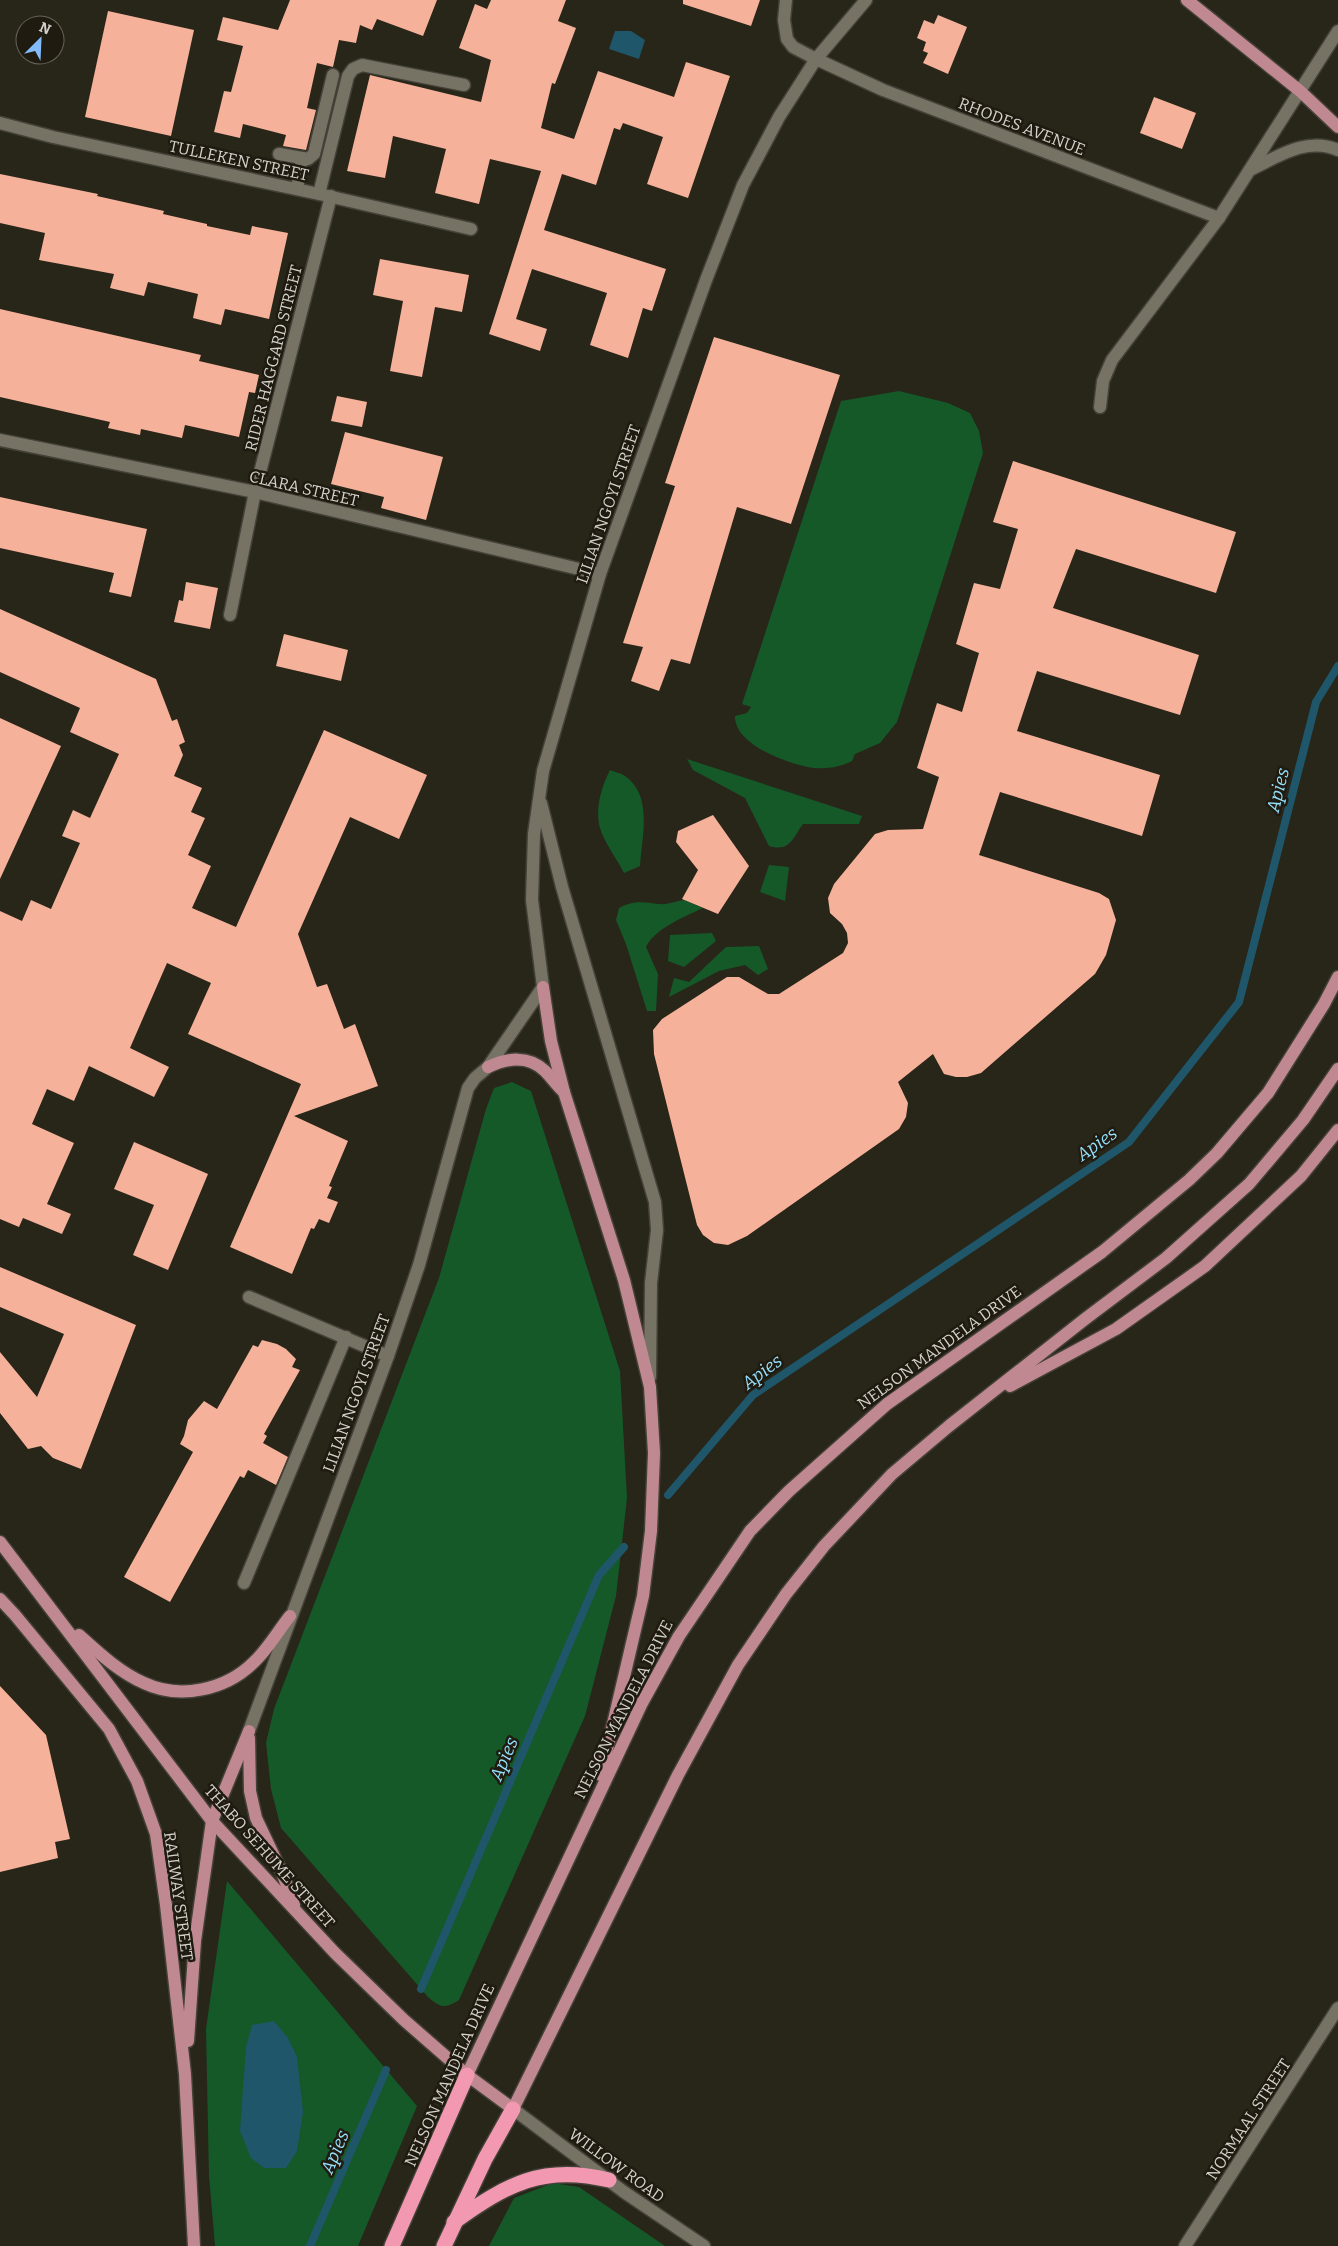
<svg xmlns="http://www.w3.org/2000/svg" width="1338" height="2246" viewBox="0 0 1338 2246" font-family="Bitter,serif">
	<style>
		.green { fill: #155929 }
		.water { fill: #1f5669 }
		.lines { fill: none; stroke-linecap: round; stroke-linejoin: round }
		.stream { stroke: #1f5669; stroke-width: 8 }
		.building { fill: #f5b19a }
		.minor-casing { stroke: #444138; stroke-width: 15 }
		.major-casing { stroke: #444138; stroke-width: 15 }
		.highway-casing { stroke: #444138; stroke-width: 18 }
		.minor { stroke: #767264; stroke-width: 12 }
		.major { stroke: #c08992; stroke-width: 12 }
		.highway { stroke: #f299b1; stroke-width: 15 }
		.labels { text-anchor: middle; stroke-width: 5; stroke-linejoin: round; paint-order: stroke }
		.street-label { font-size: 16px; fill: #d5d2cb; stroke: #1f1b10 }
		.water-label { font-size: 18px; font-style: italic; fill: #94defb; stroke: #1f1b10 }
	</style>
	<rect width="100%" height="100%" fill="#282519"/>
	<g class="green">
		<path d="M 899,391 L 948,403 L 970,413 L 979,431 L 983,453 L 897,722 L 880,743 L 855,754 L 852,761 C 841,767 827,769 814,768 C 790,765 734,745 735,716 L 747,713 L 751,707 L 742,704 L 841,401 Z"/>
		<path d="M 687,759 L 862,816 L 859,824 L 803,824 C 792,839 790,852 769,846 L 745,798 L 693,770 Z"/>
		<path d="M 610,770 C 614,772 621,773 625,776 C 653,795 642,837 640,866 L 624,873 C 617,859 606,845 601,831 C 594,811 601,788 610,770 Z"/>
		<path d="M 769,865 L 789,867 L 785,901 L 760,892 Z"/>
		<path d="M 684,900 L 703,908 C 686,916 654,929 646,947 L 658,974 L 656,1011 L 647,1011 L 626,944 L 616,920 L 619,908 C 633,900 644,902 659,904 C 667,905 676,901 684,900 Z"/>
		<path d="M 712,933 L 716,941 L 684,967 L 668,961 L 670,935 Z"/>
		<path d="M 759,946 L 768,969 L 758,975 L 745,965 L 719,971 L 669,997 L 674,978 L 689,982 L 726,947 Z"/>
		<path d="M 512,1082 L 531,1091 L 620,1371 L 627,1498 L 616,1596 L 585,1716 L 459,2000 C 444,2009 441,2008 428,1997 L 281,1828 L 271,1789 L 266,1743 L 274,1709 L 439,1278 L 486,1109 L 494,1088 Z"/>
		<path d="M 227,1881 L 417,2106 L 358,2246 L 215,2246 L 209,2176 L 206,2029 Z"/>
		<path d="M 553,2183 L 579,2187 L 665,2246 L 489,2246 L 514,2198 Z"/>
	</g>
	<g class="water">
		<path d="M 615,31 L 631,31 L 645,40 L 639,59 L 609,49 Z"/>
		<path d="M 274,2021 L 288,2038 L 297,2057 L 303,2112 L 297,2151 L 286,2168 L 264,2168 L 251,2158 L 240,2131 L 246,2047 L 252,2025 Z"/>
	</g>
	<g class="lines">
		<g class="stream">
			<path d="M 668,1495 L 753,1395 L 1129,1142 L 1239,1002 L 1316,702 L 1338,666"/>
			<path d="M 421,1989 L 599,1575 L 624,1547"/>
			<path d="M 310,2246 L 386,2070"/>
		</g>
	</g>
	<g class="building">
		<path d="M 290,0 L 437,0 L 423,36 L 377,19 L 372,30 L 360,25 L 356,43 L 339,40 L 333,67 L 317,63 L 307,108 L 316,110 L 306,150 L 283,146 L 286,135 L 243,124 L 240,138 L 214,132 L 224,91 L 231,92 L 243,46 L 217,40 L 223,17 L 278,30 Z"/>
		<path d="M 491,0 L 566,0 L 558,21 L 576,28 L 555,84 L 552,83 L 541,128 L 574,139 L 598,71 L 674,97 L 686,62 L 730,76 L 688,198 L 647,184 L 663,137 L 623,123 L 620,130 L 614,128 L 596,185 L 562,174 L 544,230 L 666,269 L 652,311 L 643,308 L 628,358 L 590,345 L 607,293 L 532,269 L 516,319 L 547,329 L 540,351 L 489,334 L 541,171 L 490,159 L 479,204 L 435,193 L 446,149 L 393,136 L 385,178 L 347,171 L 370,75 L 481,102 L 491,60 L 459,48 L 475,4 L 487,9 Z"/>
		<path d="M 683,0 L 760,0 L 751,26 L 683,4 Z"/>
		<path d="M 108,11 L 194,30 L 171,136 L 85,117 Z"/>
		<path d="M 938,15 L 967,27 L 948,74 L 923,63 L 928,53 L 923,51 L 926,42 L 917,38 L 924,20 L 934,24 Z"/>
		<path d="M 1154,97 L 1196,113 L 1182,149 L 1140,133 Z"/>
		<path d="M 0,174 L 98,194 L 97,196 L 164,211 L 163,214 L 207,224 L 207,226 L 250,235 L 252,226 L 288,233 L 269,319 L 225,309 L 221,325 L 193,318 L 198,294 L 148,282 L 144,296 L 110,288 L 114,274 L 39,260 L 45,233 L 0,223 Z"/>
		<path d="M 380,259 L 469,275 L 462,312 L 435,307 L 422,377 L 390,371 L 403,301 L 373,295 Z"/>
		<path d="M 0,309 L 201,355 L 199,361 L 259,375 L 255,393 L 249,392 L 239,437 L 185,425 L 182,438 L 141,429 L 140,435 L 108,428 L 110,422 L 0,397 Z"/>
		<path d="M 714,337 L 840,375 L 791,524 L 737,507 L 690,664 L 671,659 L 659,691 L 631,681 L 643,647 L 623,643 L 675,486 L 665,483 Z"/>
		<path d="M 337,396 L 367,402 L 362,427 L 331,421 Z"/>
		<path d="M 345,432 L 443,457 L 426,520 L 381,508 L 384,497 L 331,484 Z"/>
		<path d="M 1013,461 L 1236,532 L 1216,593 L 1076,549 L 1053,608 L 1199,655 L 1180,715 L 1037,671 L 1017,731 L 1160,775 L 1142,836 L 1000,792 L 979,855 L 1099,893 L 1109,899 L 1116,920 L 1106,955 L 1095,974 L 981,1073 L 967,1077 L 956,1077 L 944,1074 L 933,1054 L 898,1082 L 908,1103 L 906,1117 L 899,1129 L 747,1236 L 728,1245 L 714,1243 L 703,1235 L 697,1225 L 654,1054 L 653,1030 L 662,1019 L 727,977 L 739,977 L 768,994 L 779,994 L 843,953 L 848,943 L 847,933 L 842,924 L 830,913 L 828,898 L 834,884 L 875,834 L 888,830 L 923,829 L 939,777 L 917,768 L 937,703 L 962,712 L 979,653 L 956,644 L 974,583 L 1000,589 L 1018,529 L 993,522 Z"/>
		<path d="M 0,497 L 147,529 L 131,597 L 109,592 L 114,573 L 0,548 Z"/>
		<path d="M 186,582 L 218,588 L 210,629 L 174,622 L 179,600 L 183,601 Z"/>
		<path d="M 0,609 L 156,679 L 172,721 L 177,719 L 185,742 L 179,745 L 183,755 L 174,776 L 202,788 L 191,812 L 205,818 L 188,855 L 211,866 L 192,908 L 236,927 L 324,730 L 427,775 L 399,839 L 350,817 L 298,934 L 317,987 L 327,984 L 344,1029 L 355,1024 L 378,1086 L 294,1116 L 348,1141 L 329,1186 L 332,1187 L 327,1198 L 338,1202 L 329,1223 L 319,1219 L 314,1229 L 311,1228 L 292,1274 L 230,1247 L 301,1084 L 188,1034 L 211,983 L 167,963 L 130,1048 L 169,1067 L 154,1097 L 89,1066 L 74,1101 L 47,1089 L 32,1124 L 74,1143 L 47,1204 L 71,1214 L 62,1234 L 23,1218 L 19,1227 L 0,1219 L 0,911 L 22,921 L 31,900 L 51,909 L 80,843 L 62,836 L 73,810 L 90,818 L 119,754 L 70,732 L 80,708 L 0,672 Z"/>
		<path d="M 284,634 L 348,650 L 341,681 L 276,666 Z"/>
		<path d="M 0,718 L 61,746 L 0,879 Z"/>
		<path d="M 713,815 L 749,866 L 718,914 L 682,899 L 698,870 L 676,842 L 678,831 Z"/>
		<path d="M 134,1142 L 208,1174 L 168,1270 L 133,1255 L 154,1205 L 114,1189 Z"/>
		<path d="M 0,1267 L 136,1325 L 81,1469 L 53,1458 L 41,1446 L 28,1449 L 0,1413 L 0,1352 L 37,1397 L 64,1334 L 0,1307 Z"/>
		<path d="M 262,1340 L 277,1344 L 286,1349 L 296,1359 L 292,1367 L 300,1370 L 264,1434 L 267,1436 L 263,1443 L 288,1457 L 276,1485 L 248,1470 L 244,1478 L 240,1476 L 170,1602 L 124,1577 L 193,1452 L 180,1444 L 184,1436 L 188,1420 L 204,1401 L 217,1409 L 253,1345 L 258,1347 Z"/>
		<path d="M 0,1686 L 46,1735 L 70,1839 L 55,1842 L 58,1858 L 0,1872 Z"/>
	</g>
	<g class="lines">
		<defs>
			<g id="minor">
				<path d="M 786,0 L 784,20 L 787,39 L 793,47 L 816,59 L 883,90 L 1219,218"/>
				<path d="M 0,123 L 53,137 L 319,194 L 471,229"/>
				<path d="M 279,154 L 308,159 L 314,154 L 333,75"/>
				<path d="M 1250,170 C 1277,157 1307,136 1338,150"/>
				<path d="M 297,189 L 302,158"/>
				<path d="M 319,194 L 348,76 L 353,69 L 362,65 L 464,85"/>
				<path d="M 1100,407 L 1103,381 L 1112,360 L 1219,218 L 1338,31"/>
				<path d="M 0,440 L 255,492 L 600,574"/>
				<path d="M 230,615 L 255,492 L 331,196"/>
				<path d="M 541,803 L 562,887 L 655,1202 L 657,1230 L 651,1283 L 650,1377"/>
				<path d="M 249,1297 L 388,1356"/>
				<path d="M 244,1583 L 346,1337"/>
				<path d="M 249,1731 L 388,1356 L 419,1265 L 468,1088 L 475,1078 L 488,1067 L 543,987 L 532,900 L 534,834 L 543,771 L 600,574 L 706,280 L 743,185 L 779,117 L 816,59 L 866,0"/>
				<path d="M 513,2109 L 624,2192 L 704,2246"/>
				<path d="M 1185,2246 L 1338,2008"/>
			</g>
			<g id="major">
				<path d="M 1187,0 L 1300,91 L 1338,127"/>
				<path d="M 543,987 L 551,1041 L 564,1092 L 624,1280 L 650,1387 L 654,1453 L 651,1531 L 643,1596 L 601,1775"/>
				<path d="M 488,1067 C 507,1058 529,1055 545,1071 C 552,1078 557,1086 564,1092"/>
				<path d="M 1010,1386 L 1116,1329 L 1205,1266 L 1301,1176 L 1338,1130"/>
				<path d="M 0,1542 L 212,1821 L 335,1953 L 404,2020 L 467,2075 L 513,2109 L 678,1775 L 738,1665 L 786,1594 L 824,1546 L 892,1474 L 949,1426 L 1085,1319 L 1166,1258 L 1249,1184 L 1303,1120 L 1338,1069"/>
				<path d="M 0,1599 L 15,1615 L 109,1729 L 137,1781 L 156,1834 L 166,1905 L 185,2074 L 194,2246"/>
				<path d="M 79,1635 C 99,1653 119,1672 144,1683 C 180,1700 226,1690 254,1662 C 268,1649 278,1631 290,1616"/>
				<path d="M 249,1738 L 250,1791 L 256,1818 L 283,1875 L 294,1905"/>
				<path d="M 188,2041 L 195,1941 L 212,1821 L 249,1731"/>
				<path d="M 467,2075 L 642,1703 L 679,1636 L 750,1531 L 789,1491 L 887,1404 L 1102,1252 L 1189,1180 L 1217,1153 L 1268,1093 L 1324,1004 L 1338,977"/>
			</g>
			<g id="highway">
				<path d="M 454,2222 C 507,2184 543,2164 609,2180"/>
				<path d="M 392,2246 L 467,2075"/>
				<path d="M 444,2246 L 485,2159 L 513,2109"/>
			</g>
		</defs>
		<use href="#minor" class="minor-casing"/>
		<use href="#major" class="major-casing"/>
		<use href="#highway" class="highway-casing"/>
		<use href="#minor" class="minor"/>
		<use href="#major" class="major"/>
		<use href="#highway" class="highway"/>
	</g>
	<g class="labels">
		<g class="street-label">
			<text transform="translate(1022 126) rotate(21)" y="6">RHODES AVENUE</text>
			<text transform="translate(239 160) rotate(12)" y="6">TULLEKEN STREET</text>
			<text transform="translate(273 358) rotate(-76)" y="6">RIDER HAGGARD STREET</text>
			<text transform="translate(304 488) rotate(13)" y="6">CLARA STREET</text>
			<text transform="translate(608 504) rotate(-71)" y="6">LILIAN NGOYI STREET</text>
			<text transform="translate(939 1347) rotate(-36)" y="6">NELSON MANDELA DRIVE</text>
			<text transform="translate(356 1393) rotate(-70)" y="6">LILIAN NGOYI STREET</text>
			<text transform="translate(623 1709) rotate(-63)" y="6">NELSON MANDELA DRIVE</text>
			<text transform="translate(270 1856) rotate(48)" y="6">THABO SEHUME STREET</text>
			<text transform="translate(179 1896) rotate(82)" y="6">RAILWAY STREET</text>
			<text transform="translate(449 2075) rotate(-66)" y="6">NELSON MANDELA DRIVE</text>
			<text transform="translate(1248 2119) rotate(-57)" y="6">NORMAAL STREET</text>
			<text transform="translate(617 2165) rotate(36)" y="6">WILLOW ROAD</text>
		</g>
		<g class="water-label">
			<text transform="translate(1278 790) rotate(-76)" y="6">Apies</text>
			<text transform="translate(1097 1144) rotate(-35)" y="6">Apies</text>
			<text transform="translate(762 1372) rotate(-37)" y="6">Apies</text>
			<text transform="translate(504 1759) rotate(-67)" y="6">Apies</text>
			<text transform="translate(335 2152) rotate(-67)" y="6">Apies</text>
		</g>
	</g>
	<g transform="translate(40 40) rotate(24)"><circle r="24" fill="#1f1b10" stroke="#68645b"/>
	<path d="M0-4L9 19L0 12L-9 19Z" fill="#82bcfa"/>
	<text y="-8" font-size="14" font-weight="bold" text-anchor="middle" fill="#d5d2cb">N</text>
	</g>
</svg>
